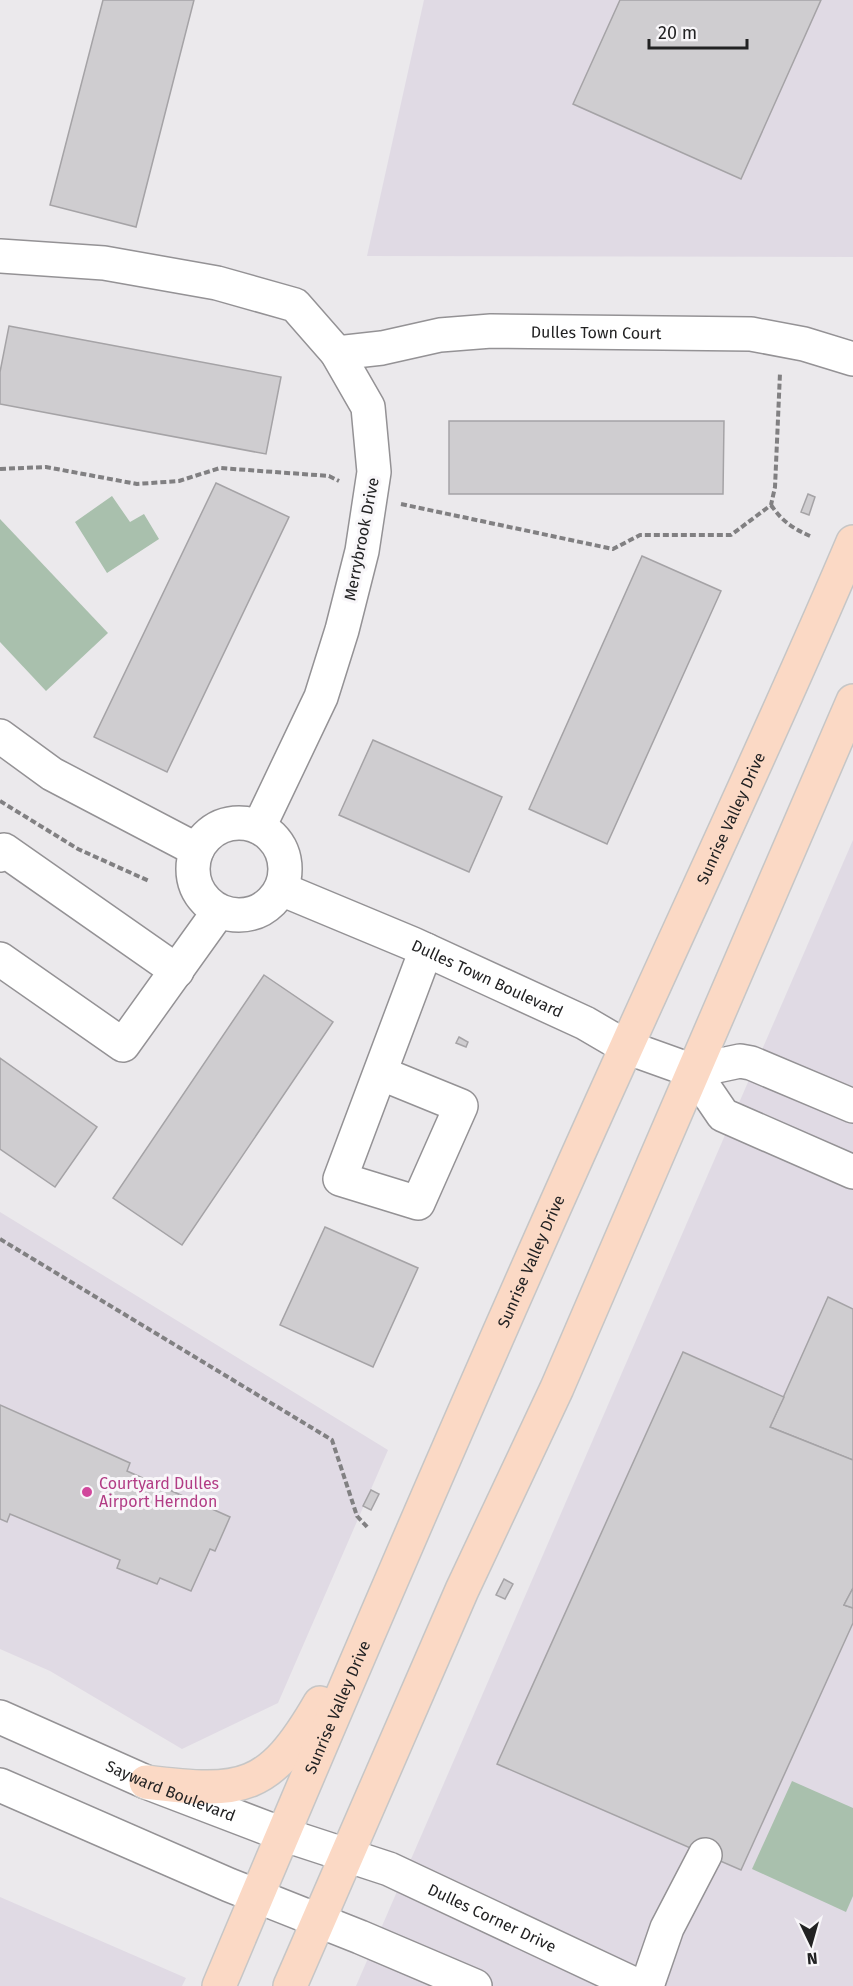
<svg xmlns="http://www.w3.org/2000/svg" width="853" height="1986" viewBox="0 0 853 1986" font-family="'Fira Sans',sans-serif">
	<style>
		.built { fill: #e0dae4 }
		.green { fill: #a9c0ad }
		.building { fill: #cfcdd0; stroke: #a5a3a6; stroke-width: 1.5 }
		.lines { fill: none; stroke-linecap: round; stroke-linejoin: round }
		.minor-casing { stroke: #949295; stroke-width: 36 }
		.major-casing { stroke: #c6c6c6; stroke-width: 36 }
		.path { stroke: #818082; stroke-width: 4; stroke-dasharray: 6 3; stroke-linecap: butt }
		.minor { stroke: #fff; stroke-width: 33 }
		.major { stroke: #fbd9c5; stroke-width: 33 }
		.hotel-dot { fill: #d1479c; stroke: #f8f6f9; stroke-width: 2 }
		.labels { text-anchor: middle; stroke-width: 6; stroke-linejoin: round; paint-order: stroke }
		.street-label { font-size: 16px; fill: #222223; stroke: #f8f6f9 }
		.hotel-label { font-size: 16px; fill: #b23c85; stroke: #f8f6f9; text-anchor: start }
	</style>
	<rect width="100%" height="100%" fill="#ebe9ec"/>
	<g class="built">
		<path d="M 424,0 L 853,0 L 853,257 L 367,256 Z"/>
		<path d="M 853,840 L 853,1986 L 356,1986 Z"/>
		<path d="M 0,1212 L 388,1450 L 278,1703 L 182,1749 L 50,1671 L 0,1649 Z"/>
		<path d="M 0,1897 L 186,1978 L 182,1986 L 0,1986 Z"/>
	</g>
	<g class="green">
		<path d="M 112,496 L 130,522 L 144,514 L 159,539 L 107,573 L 75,522 Z"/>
		<path d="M 0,519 L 108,633 L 46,691 L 0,642 Z"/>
		<path d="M 792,1781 L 853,1808 L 853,1896 L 846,1912 L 752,1869 Z"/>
	</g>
	<g class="building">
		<path d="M 103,0 L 194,0 L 136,227 L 50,205 Z"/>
		<path d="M 620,0 L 821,0 L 741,179 L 573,104 Z"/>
		<path d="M 9,326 L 281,377 L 266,454 L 0,404 L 0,372 Z"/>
		<path d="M 449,421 L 724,421 L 723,494 L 449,494 Z"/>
		<path d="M 216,483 L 289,517 L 167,772 L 94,737 Z"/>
		<path d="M 808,494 L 815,497 L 809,515 L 801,512 Z"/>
		<path d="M 642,556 L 721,591 L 607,844 L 529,809 Z"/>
		<path d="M 373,740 L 502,797 L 469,872 L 339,815 Z"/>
		<path d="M 264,975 L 333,1022 L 182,1245 L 113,1198 Z"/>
		<path d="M 459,1037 L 468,1042 L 466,1047 L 456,1043 Z"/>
		<path d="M 0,1058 L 97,1127 L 55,1187 L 0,1149 Z"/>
		<path d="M 325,1227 L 418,1268 L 373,1367 L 280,1325 Z"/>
		<path d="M 828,1297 L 853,1309 L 853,1460 L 770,1427 Z"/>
		<path d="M 683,1352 L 784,1397 L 770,1427 L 853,1460 L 853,1588 L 844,1605 L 853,1608 L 853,1623 L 741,1870 L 497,1764 Z"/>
		<path d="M 0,1405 L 130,1463 L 127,1471 L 230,1517 L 215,1551 L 210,1549 L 191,1591 L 160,1578 L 157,1584 L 117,1568 L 120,1560 L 10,1514 L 7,1522 L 0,1519 Z"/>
		<path d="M 371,1490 L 379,1494 L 371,1510 L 363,1506 Z"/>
		<path d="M 504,1579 L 513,1584 L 505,1599 L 496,1595 Z"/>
		<path d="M 853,1588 L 853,1608 L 844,1605 Z"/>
	</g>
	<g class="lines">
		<defs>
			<g id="minor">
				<path d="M 0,256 L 104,263 L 217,283 L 295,305 L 337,353 L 368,407 L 374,472 L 362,551 L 342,630 L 321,697 L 259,827"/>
				<path id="s1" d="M 337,353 L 382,348 L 440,335 L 491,331 L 751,334 L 804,344 L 853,359"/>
				<path d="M 0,736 L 52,774 L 197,850"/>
				<circle cx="239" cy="869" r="46"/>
				<path d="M 0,855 L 4,850 L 177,971"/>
				<path id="s2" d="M 281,889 L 413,944 L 585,1023 L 626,1047 L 693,1071"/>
				<path d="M 0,959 L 123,1045 L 219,911"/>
				<path d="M 693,1071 L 723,1115 L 853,1172"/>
				<path d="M 693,1071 L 740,1061 L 751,1063 L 853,1106"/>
				<path d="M 380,1073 L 461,1106 L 418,1203 L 340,1179 L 426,950"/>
				<path id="s3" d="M 0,1717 L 146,1782 L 282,1834 L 389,1869 L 638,1986"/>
				<path d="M 0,1785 L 229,1885 L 360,1937 L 475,1986"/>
				<path d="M 647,1986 L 667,1928 L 705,1855"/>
			</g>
			<g id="major">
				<path d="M 146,1782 C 243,1794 269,1791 320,1703"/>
				<path id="s4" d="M 219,1986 C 351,1672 485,1359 626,1048 C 702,879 781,712 853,542"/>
				<path d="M 290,1986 L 462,1590 L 557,1388 L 853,701"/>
			</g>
		</defs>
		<use href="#minor" class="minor-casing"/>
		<use href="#major" class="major-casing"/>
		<g class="path">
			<path d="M 0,469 L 46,467 L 137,484 L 179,481 L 220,468 L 329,476 L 339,481"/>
			<path d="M 401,504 L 613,549 L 640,535 L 731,535 L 771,505 L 775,487 L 780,373"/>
			<path d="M 771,505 C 782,521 792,528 810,536"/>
			<path d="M 0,801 L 78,849 L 149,881"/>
			<path d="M 0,1239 L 332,1440 L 357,1516 L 369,1529"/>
		</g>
		<use href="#minor" class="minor"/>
		<use href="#major" class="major"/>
	</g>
	<circle class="hotel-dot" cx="87" cy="1492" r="6"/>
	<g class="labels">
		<g class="street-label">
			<text dy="6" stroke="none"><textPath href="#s1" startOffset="261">Dulles Town Court</textPath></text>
			<text transform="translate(361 539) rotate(-79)" y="6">Merrybrook Drive</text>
			<text dy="6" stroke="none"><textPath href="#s4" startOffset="1275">Sunrise Valley Drive</textPath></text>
			<text dy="6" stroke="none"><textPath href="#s2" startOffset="225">Dulles Town Boulevard</textPath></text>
			<text dy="6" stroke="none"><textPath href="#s4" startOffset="789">Sunrise Valley Drive</textPath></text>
			<text dy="6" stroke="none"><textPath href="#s4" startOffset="303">Sunrise Valley Drive</textPath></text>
			<text dy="6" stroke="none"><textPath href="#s3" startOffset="186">Sayward Boulevard</textPath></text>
			<text dy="6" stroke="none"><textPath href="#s3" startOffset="532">Dulles Corner Drive</textPath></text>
		</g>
		<g class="hotel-label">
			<text x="99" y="1489">Courtyard Dulles<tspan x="99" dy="18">Airport Herndon</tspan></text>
		</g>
	</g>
	<g transform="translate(811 1944) rotate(175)" stroke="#f8f6f9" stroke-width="4.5" paint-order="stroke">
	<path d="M0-4.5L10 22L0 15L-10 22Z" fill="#222223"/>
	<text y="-9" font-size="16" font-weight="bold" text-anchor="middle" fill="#222223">N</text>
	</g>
	<path d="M649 39v9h98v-9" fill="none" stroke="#222223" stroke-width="3"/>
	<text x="658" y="39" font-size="18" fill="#222223" stroke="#f8f6f9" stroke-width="4.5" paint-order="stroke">20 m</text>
</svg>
